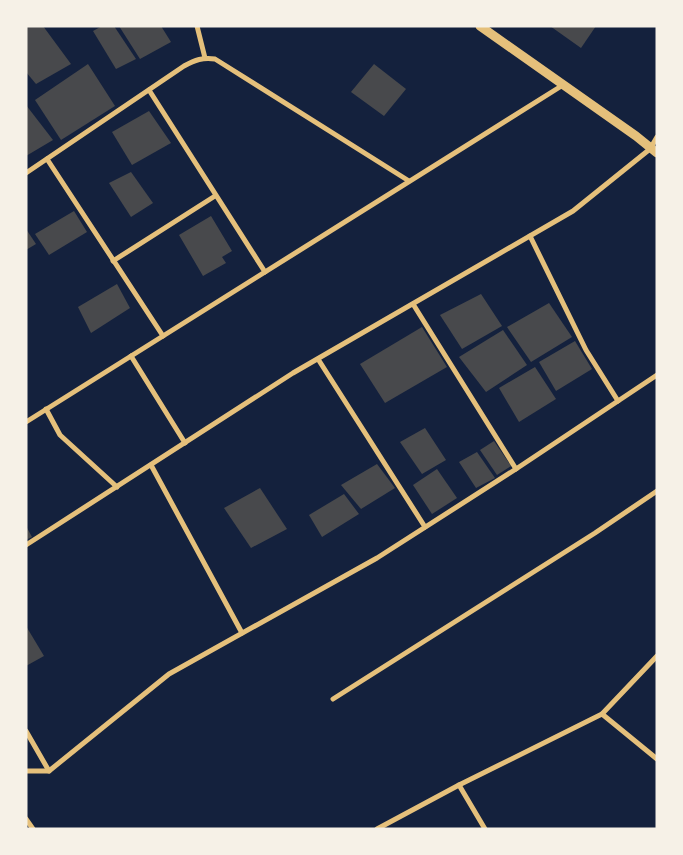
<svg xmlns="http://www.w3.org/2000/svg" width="683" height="855" viewBox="0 0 683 855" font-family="'Roboto Condensed',sans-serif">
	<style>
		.building { fill: #48494c }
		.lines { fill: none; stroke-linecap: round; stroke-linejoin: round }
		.minor { stroke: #e5c07b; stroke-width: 5 }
		.tertiary { stroke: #e5c07b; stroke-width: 9 }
	</style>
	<rect width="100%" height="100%" fill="#14213d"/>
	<g class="building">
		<path d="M 26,26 L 43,26 L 71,64 L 36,84 L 26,72 Z"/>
		<path d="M 102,26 L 114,26 L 136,59 L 116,69 L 93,31 Z"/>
		<path d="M 119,26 L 161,26 L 171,42 L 140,59 Z"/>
		<path d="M 550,26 L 596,26 L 581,48 Z"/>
		<path d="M 88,64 L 115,106 L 61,140 L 35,100 Z"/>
		<path d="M 374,64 L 406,89 L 384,116 L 351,92 Z"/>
		<path d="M 26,105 L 53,140 L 26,156 Z"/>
		<path d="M 149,111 L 171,143 L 132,165 L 112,132 Z"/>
		<path d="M 131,172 L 153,203 L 131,217 L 109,183 Z"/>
		<path d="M 74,211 L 87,232 L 49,255 L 35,234 Z"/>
		<path d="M 211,216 L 232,251 L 222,257 L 226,263 L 203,276 L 179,235 Z"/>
		<path d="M 26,229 L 36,244 L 26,250 Z"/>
		<path d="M 117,284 L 130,308 L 91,333 L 78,307 Z"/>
		<path d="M 481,294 L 502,326 L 462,349 L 440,315 Z"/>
		<path d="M 549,303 L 572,337 L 531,362 L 507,327 Z"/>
		<path d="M 422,327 L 447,367 L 385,403 L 360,364 Z"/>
		<path d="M 503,330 L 527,365 L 486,392 L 459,357 Z"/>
		<path d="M 575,341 L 592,369 L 556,391 L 539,362 Z"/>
		<path d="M 535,367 L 556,399 L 519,422 L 499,388 Z"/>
		<path d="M 425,428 L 446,460 L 422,474 L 400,442 Z"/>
		<path d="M 494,441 L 511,466 L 497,475 L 480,450 Z"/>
		<path d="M 477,452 L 495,478 L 476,488 L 459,462 Z"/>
		<path d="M 377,464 L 395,488 L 361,509 L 341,485 Z"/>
		<path d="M 437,469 L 457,498 L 432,514 L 413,485 Z"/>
		<path d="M 260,488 L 287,529 L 251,548 L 224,508 Z"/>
		<path d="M 344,494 L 359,514 L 322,537 L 309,515 Z"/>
		<path d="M 26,526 L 32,537 L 26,540 Z"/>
		<path d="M 26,626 L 44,656 L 26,666 Z"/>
	</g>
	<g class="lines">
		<g class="minor">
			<path d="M 197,26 L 205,58"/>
			<path d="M 149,90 L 265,272"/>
			<path d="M 47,159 L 163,336"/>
			<path d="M 26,173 L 184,66 C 195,60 203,57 215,59 L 409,181"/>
			<path d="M 530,236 L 586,350 L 618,401"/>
			<path d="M 113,261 L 215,196"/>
			<path d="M 413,304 L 516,469"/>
			<path d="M 131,356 L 185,443"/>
			<path d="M 318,359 L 425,527"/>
			<path d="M 46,409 L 60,435 L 117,487"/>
			<path d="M 26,422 L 563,85"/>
			<path d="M 151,465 L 242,633"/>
			<path d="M 26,545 L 293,373 L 573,211 L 650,149 L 657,137"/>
			<path d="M 333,699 L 595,533 L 657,491"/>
			<path d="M 602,714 L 657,656"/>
			<path d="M 26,731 L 49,771"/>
			<path d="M 26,771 L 49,771 L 169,674 L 377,558 L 516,469 L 657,375"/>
			<path d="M 459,785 L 485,829"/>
			<path d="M 26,819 L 33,829"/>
			<path d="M 377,829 L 459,785 L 602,714 L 657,759"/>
		</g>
		<path class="tertiary" d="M 480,26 L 636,136 L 657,153"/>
	</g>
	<rect width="683" height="855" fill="none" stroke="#f6f1e7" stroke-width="55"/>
</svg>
